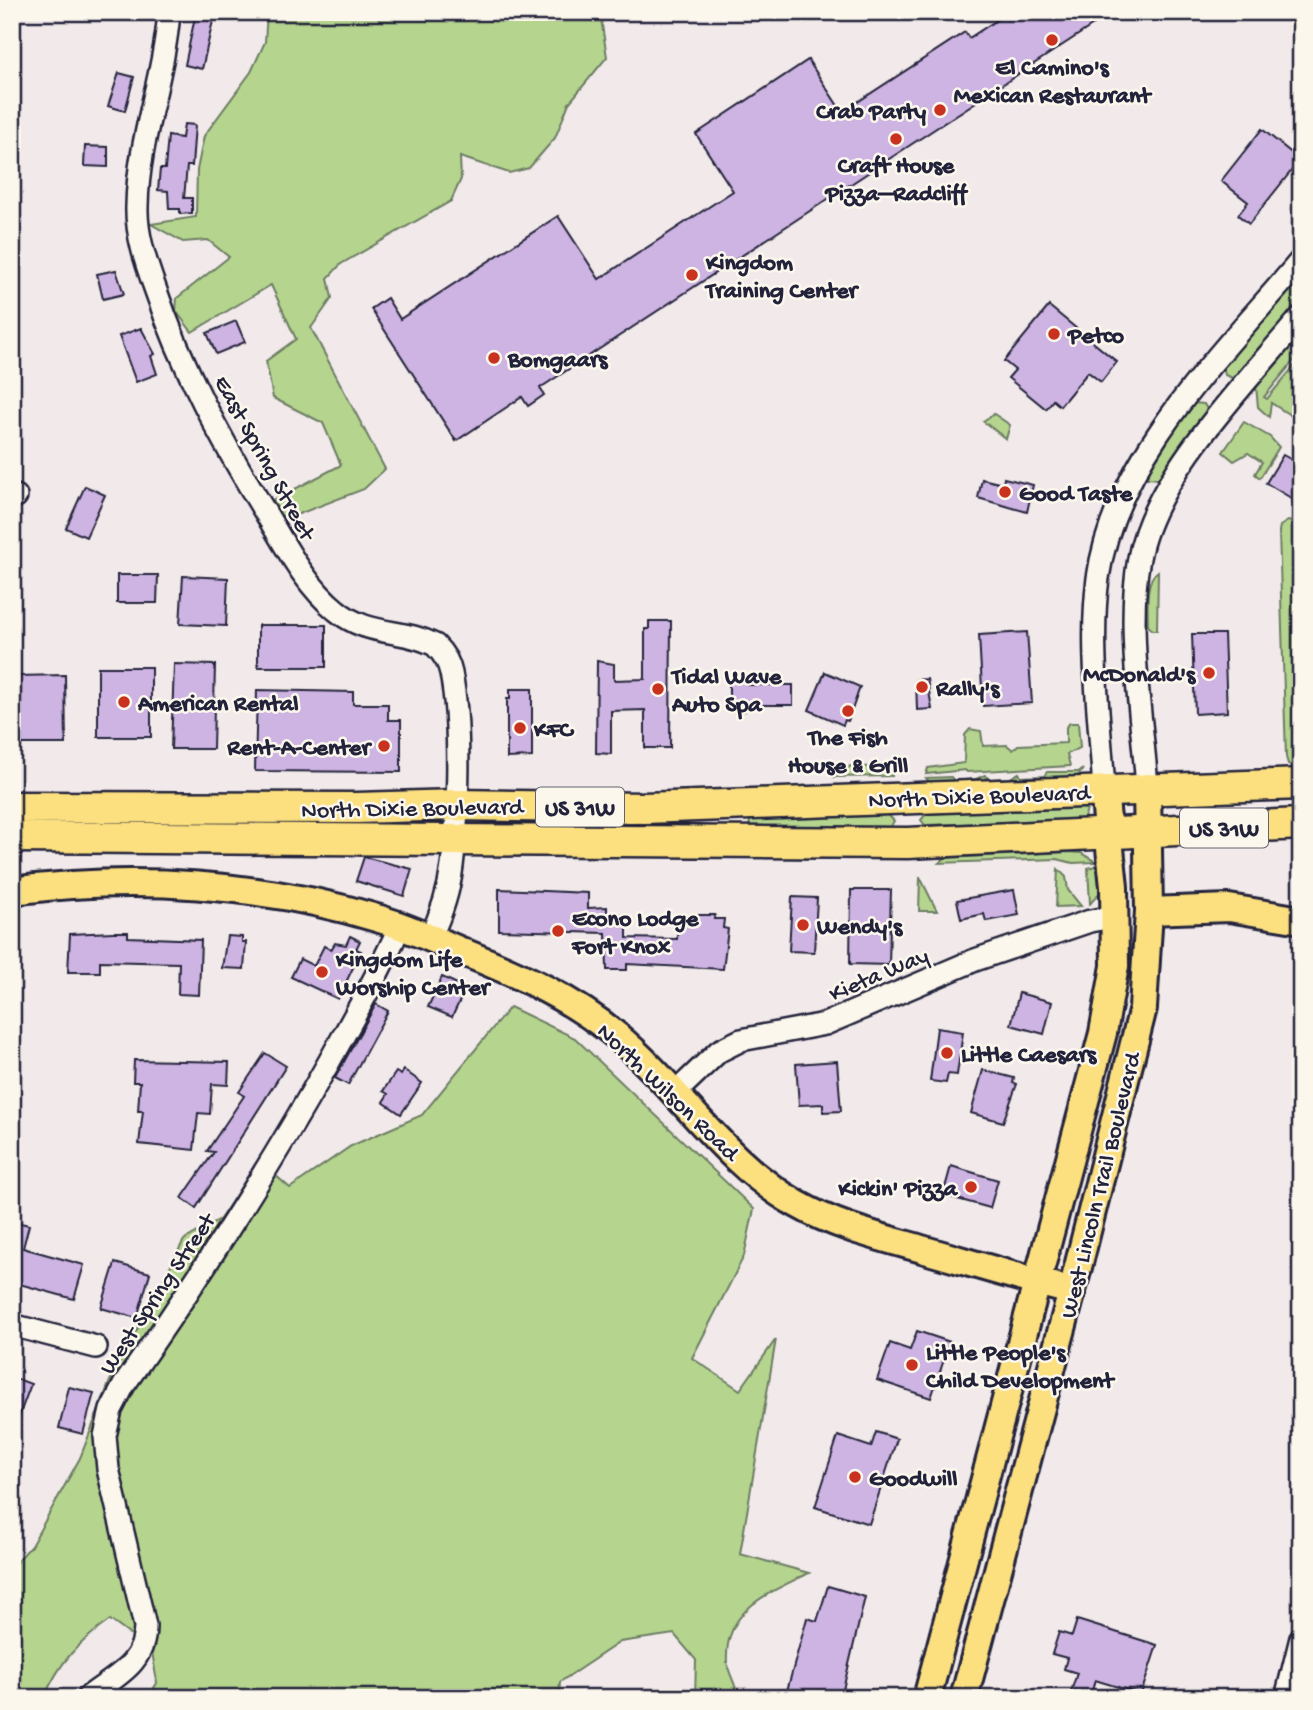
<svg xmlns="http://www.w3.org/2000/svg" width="1313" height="1710" viewBox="0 0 1313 1710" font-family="'Gochi Hand',sans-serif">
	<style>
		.green { fill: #b5d58e; stroke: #6c7c64; stroke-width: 2 }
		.building { fill: #ceb4e2; stroke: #22223b; stroke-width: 2 }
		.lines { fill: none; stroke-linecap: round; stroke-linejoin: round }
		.minor-casing { stroke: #22223b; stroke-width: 26 }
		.major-casing { stroke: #22223b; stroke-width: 32 }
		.highway-casing { stroke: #22223b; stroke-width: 35 }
		.minor { stroke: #fbf7ec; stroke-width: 21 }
		.major { stroke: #fce080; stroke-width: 26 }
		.highway { stroke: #fce080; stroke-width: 30 }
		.poi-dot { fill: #c8321e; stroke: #fbf7ec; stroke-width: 2.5 }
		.labels { text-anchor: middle; stroke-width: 5; stroke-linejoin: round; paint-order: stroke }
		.shield { fill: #fbf7ec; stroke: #636270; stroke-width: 2 }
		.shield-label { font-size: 23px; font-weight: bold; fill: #22223b }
		.poi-label { font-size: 24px; font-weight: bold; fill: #22223b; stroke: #fbf7ec; text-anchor: start }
		.street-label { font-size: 24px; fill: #22223b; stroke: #fbf7ec }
	</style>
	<rect width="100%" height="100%" fill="#f2eaea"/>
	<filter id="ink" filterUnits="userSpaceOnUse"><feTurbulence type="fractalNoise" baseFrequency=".0143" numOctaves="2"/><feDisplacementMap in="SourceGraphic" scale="14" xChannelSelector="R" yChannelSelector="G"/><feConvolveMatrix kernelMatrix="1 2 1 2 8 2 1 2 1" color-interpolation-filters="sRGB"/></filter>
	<g filter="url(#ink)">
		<g class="green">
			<path d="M 267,12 L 600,12 L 607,57 L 569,103 L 555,138 L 529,168 L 509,173 L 460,157 L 461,179 L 451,201 L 341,264 L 328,278 L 332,298 L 311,328 L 385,469 L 364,489 L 291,517 L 275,515 L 270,502 L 341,465 L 323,423 L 273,398 L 266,361 L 296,339 L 271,285 L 192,332 L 176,311 L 177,298 L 229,257 L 208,240 L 183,242 L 151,224 L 196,217 L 197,170 L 204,136 L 251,72 L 265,42 Z"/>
			<path d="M 1301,272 L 1301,303 L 1237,380 L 1225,375 L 1223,366 Z"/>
			<path d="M 1301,333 L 1301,352 L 1264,397 L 1267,399 L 1301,358 L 1301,422 L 1271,403 L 1269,417 L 1258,407 L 1256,386 Z"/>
			<path d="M 1194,403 L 1204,404 L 1208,411 L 1160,479 L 1147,478 L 1153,452 Z"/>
			<path d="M 994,414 L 1010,425 L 1006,439 L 983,421 Z"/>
			<path d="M 1244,422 L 1270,437 L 1279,447 L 1260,478 L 1255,474 L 1262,462 L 1248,453 L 1234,461 L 1223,452 Z"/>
			<path d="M 1288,521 L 1298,524 L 1297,540 L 1301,543 L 1301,732 L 1294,743 L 1301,743 L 1301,765 L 1294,767 L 1288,764 L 1286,757 L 1279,531 L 1280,526 Z"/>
			<path d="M 1158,571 L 1157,630 L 1153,630 L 1148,626 C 1148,610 1144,580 1158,571 Z"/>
			<path d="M 1070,723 L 1078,723 L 1080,748 L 1067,754 L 1070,766 L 967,772 L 965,770 L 926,774 L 928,768 L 964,763 L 965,735 L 970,729 L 981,731 L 983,746 L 1007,745 L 1013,750 L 1018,745 L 1066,743 L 1066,727 Z"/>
			<path d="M 841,765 L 846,770 L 850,766 L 890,768 L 892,776 L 833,777 L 835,770 Z"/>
			<path d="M 1083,769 L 1075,780 L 932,785 L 926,778 L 951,777 L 954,781 L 976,779 L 985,775 L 989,779 L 1010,778 L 1019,773 L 1021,777 L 1044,776 L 1047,772 L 1078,772 Z"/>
			<path d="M 1081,806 L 1087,810 L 1083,820 L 925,825 L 921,820 L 926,814 Z"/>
			<path d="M 887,814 L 894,821 L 889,829 L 749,827 L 751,815 Z"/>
			<path d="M 1070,852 L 1081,853 L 1096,862 L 1073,863 L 1057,859 L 939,863 L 945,858 Z"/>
			<path d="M 1099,865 L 1101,891 L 1090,904 L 1088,868 Z"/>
			<path d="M 1058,869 L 1066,877 L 1068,890 L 1081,906 L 1056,907 Z"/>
			<path d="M 920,877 L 937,911 L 919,911 Z"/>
			<path d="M 510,1007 L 575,1038 L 754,1209 L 744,1256 L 692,1358 L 740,1390 L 776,1339 L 740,1554 L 809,1573 C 769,1593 724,1609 727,1662 C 728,1673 737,1685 738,1698 L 695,1698 L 696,1660 L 674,1634 L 620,1642 L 560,1682 L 559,1698 L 148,1698 L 157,1683 L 152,1651 L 110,1620 C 78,1643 60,1661 44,1698 L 12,1698 L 12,1567 L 31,1546 L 80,1458 L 110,1381 L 184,1240 L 220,1219 L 259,1161 L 290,1188 L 351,1146 L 422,1115 Z"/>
		</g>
		<g class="building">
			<path d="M 196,12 L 215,12 L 202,69 L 185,65 Z"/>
			<path d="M 1009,12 L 1113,12 L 540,388 L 544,395 L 528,406 L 522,397 L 456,441 L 371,309 L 387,298 L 400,319 L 558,216 L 599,279 L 733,191 L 696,134 L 808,60 L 842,112 L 965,32 L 969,38 Z"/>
			<path d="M 119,73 L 134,77 L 125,111 L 108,106 Z"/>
			<path d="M 184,124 L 195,125 L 192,166 L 187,166 L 184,198 L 192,198 L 192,213 L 180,214 L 180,209 L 169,209 L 168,191 L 158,190 L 160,169 L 165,169 L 168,136 L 182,138 Z"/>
			<path d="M 1262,129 L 1300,160 L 1249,224 L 1238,215 L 1248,202 L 1221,181 Z"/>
			<path d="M 85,146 L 108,147 L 108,167 L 84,166 Z"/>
			<path d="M 116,270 L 124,294 L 103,299 L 97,274 Z"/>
			<path d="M 1049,306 L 1117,362 L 1101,382 L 1088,372 L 1060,406 L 1053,400 L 1046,409 L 1008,378 L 1015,370 L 1004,361 Z"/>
			<path d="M 236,321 L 245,342 L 216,354 L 207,333 Z"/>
			<path d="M 141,328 L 155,354 L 151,356 L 157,374 L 136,382 L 119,336 Z"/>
			<path d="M 1283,455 L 1301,465 L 1301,504 L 1266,483 Z"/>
			<path d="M 1004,478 L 1033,485 L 1027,512 L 978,498 L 982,479 L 1003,484 Z"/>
			<path d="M 85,486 L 105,495 L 86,537 L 66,528 Z"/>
			<path d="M 117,575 L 158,575 L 157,603 L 117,603 Z"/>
			<path d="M 183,576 L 228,578 L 226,626 L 180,624 Z"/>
			<path d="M 649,621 L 671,621 L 670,748 L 645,748 L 645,710 L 611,711 L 611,754 L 596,753 L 597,661 L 614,664 L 614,680 L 645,679 L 645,629 L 649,629 Z"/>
			<rect x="258" y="625" width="68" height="42"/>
			<path d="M 1027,632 L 1032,703 L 983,706 L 979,635 Z"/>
			<path d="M 1192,634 L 1224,634 L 1227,712 L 1195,714 Z"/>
			<path d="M 174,664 L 215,665 L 213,749 L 171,749 Z"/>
			<rect x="98" y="667" width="53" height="70"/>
			<path d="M 825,672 L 860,687 L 848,721 L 845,720 L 843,725 L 809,710 Z"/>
			<path d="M 65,675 L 66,744 L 16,744 L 16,676 Z"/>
			<path d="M 927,679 L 932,709 L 917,710 L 916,680 Z"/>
			<path d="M 729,681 L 747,681 L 748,685 L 793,685 L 793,705 L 745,705 L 745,711 L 729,711 Z"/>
			<path d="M 510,689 L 532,689 L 532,757 L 507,758 L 507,699 L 510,699 Z"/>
			<path d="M 257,690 L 353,692 L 353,704 L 388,704 L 388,720 L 401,720 L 401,772 L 255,771 Z"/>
			<path d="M 364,857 L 412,869 L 404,896 L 356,881 Z"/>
			<path d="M 499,889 L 588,893 L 588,908 L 607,907 L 607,915 L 627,915 L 627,938 L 677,939 L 678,918 L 688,918 L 688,915 L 715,915 L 714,919 L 724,919 L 723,928 L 728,929 L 723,969 L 627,964 L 627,970 L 607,970 L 606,933 L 499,930 Z"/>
			<path d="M 851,890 L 891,890 L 889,965 L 850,964 Z"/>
			<path d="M 1014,890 L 1019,915 L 986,921 L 984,914 L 961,919 L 957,900 Z"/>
			<path d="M 792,897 L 817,898 L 814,952 L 789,951 Z"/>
			<path d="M 113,932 L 128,932 L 128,937 L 201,940 L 199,995 L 178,994 L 179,963 L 100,961 L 100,972 L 68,972 L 70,934 Z"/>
			<path d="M 227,936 L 242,937 L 242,942 L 246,942 L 244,969 L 222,968 Z"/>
			<path d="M 350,936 L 360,941 L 356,949 L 361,951 L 338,999 L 291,977 L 300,959 L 314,966 L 324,946 L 331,950 L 335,943 L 346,945 Z"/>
			<path d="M 442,977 L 466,988 L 452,1017 L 428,1007 Z"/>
			<path d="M 1019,993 L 1052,1002 L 1044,1034 L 1011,1025 Z"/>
			<path d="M 376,1004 L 388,1011 L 348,1085 L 335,1078 Z"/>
			<path d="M 937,1028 L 963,1032 L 957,1075 L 948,1074 L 946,1083 L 930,1081 Z"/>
			<path d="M 265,1053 L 286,1066 L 196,1208 L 182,1198 L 214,1152 L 207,1151 L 244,1096 L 239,1092 Z"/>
			<path d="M 134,1060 L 229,1062 L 228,1085 L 212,1084 L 210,1114 L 198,1113 L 194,1150 L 139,1144 L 143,1111 L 138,1111 L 140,1082 L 133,1082 Z"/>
			<path d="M 837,1061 L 841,1111 L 823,1112 L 823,1104 L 799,1105 L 796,1064 Z"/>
			<path d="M 404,1070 L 422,1083 L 401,1114 L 383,1102 L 388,1094 L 383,1091 L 396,1072 L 401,1075 Z"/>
			<path d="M 983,1070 L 1014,1078 L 1013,1083 L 1017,1084 L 1003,1122 L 971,1113 Z"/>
			<path d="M 951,1166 L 998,1180 L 990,1208 L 943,1195 Z"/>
			<path d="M 12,1221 L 29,1225 L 23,1248 L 84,1265 L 74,1299 L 12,1282 Z"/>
			<path d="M 115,1263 L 150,1273 L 137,1318 L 101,1308 Z"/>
			<path d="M 917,1331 L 950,1342 L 931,1398 L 877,1380 L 890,1343 L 910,1350 Z"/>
			<path d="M 12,1377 L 31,1384 L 13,1432 L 12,1431 Z"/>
			<path d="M 69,1387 L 94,1393 L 83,1434 L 59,1428 Z"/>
			<path d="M 876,1432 L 897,1439 L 869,1524 L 815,1507 L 838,1436 L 871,1447 Z"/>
			<path d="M 828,1586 L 865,1597 L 841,1698 L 785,1698 L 807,1618 L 817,1621 Z"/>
			<path d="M 1077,1620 L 1157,1645 L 1141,1694 L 1095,1680 L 1090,1698 L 1069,1698 L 1077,1673 L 1064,1669 L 1067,1658 L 1052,1654 L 1059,1632 L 1072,1636 Z"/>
		</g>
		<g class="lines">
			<defs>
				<g id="minor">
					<path d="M 169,12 C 164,78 138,140 137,206 C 136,234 146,263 155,288 C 182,368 221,440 265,512 C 285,545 305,585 336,610 C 368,637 402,628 435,645 C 443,653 449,662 451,673 C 461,724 459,814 452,866 C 449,892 441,915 430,938"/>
					<path d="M 12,496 L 16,496"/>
					<path d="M 1147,787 C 1142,716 1126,629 1139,558 C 1154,475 1247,382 1301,317"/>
					<path d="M 1104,790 C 1100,721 1089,647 1098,578 C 1115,455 1224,352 1301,260"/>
					<path d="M 674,1094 L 719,1051 L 741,1040 L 825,1024 L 975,960 L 1090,921 L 1114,917"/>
					<path d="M 12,1325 L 96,1347"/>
					<path d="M 87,1698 C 115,1676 145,1665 145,1626 L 108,1469 L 105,1436 L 111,1410 L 124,1385 C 198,1280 266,1174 329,1062 C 354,1017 379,973 400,926"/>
					<path d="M 1286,1698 L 1301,1638"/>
				</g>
				<g id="major">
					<path d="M 12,891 C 133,875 263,883 380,919 C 410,928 439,942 468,954 C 520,975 573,999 617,1036 C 679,1088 725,1164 797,1204 C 837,1227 881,1237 925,1250 C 974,1264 1023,1279 1072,1291"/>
					<path d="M 1149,911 L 1229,908 L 1301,920"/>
					<path d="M 927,1698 L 1103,1033 L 1115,966 L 1114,887 L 1104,790"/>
					<path d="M 964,1698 L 1072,1291 L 1143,1008 L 1149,911 L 1147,787"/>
				</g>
				<g id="highway">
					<path d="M 12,807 L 357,808 L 456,805 L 644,808 L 1301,784"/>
					<path d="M 12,837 L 908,843 L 1301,824"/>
				</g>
			</defs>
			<use href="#minor" class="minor-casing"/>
			<use href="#major" class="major-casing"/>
			<use href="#highway" class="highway-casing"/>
			<use href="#minor" class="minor"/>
			<use href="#major" class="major"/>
			<use href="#highway" class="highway"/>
		</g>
	</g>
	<g class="poi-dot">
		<circle cx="1052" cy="40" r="7"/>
		<circle cx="940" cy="110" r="7"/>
		<circle cx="896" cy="139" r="7"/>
		<circle cx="692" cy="275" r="7"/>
		<circle cx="1054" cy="334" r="7"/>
		<circle cx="494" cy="358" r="7"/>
		<circle cx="1005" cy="492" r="7"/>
		<circle cx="1209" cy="673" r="7"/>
		<circle cx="922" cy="687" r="7"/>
		<circle cx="658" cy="689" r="7"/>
		<circle cx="124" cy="702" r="7"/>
		<circle cx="848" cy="711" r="7"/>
		<circle cx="520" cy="728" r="7"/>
		<circle cx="384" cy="746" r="7"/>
		<circle cx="803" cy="925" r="7"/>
		<circle cx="558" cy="931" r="7"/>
		<circle cx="322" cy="972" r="7"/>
		<circle cx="947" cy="1053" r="7"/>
		<circle cx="971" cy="1187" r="7"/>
		<circle cx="912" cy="1365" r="7"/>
		<circle cx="855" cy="1477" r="7"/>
	</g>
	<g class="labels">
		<g class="shield">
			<rect x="536" y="787.5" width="88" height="39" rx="5"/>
			<rect x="1180" y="808.5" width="88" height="39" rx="5"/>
		</g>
		<g class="shield-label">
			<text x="580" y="815">US 31W</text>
			<text x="1224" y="836">US 31W</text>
		</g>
		<g class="poi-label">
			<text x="1052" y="74" text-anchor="middle">El Camino's<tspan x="1052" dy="28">Mexican Restaurant</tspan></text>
			<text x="926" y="118" text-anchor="end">Crab Party</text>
			<text x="896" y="172" text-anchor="middle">Craft House<tspan x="896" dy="28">Pizza–Radcliff</tspan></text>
			<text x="706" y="269">Kingdom<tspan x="706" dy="28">Training Center</tspan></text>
			<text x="1068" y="342">Petco</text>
			<text x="508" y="366">Bomgaars</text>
			<text x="1019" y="500">Good Taste</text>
			<text x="1195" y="681" text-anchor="end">McDonald's</text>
			<text x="672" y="683">Tidal Wave<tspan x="672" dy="28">Auto Spa</tspan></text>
			<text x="936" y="695">Rally's</text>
			<text x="138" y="710">American Rental</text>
			<text x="534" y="736">KFC</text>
			<text x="848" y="744" text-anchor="middle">The Fish<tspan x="848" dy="28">House &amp; Grill</tspan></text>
			<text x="370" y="754" text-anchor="end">Rent-A-Center</text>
			<text x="572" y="925">Econo Lodge<tspan x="572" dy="28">Fort Knox</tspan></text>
			<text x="817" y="933">Wendy's</text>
			<text x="336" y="966">Kingdom Life<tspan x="336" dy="28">Worship Center</tspan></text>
			<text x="961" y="1061">Little Caesars</text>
			<text x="957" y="1195" text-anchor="end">Kickin' Pizza</text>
			<text x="926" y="1359">Little People's<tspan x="926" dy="28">Child Development</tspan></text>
			<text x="869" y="1485">Goodwill</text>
		</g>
		<g class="street-label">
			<text transform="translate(266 457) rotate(61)" y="8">East Spring Street</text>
			<text transform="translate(979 795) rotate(-2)" y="8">North Dixie Boulevard</text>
			<text transform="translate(412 807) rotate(-1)" y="8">North Dixie Boulevard</text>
			<text transform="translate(878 973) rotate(-23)" y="8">Kieta Way</text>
			<text transform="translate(669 1091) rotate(44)" y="8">North Wilson Road</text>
			<text transform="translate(1099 1185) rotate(-76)" y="8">West Lincoln Trail Boulevard</text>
			<text transform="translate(156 1293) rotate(-56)" y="8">West Spring Street</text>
		</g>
	</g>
	<rect width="1313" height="1710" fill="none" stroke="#fbf7ec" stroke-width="42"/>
	<rect x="21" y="21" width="1271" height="1668" fill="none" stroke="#22223b" stroke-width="2.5" filter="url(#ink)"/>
</svg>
